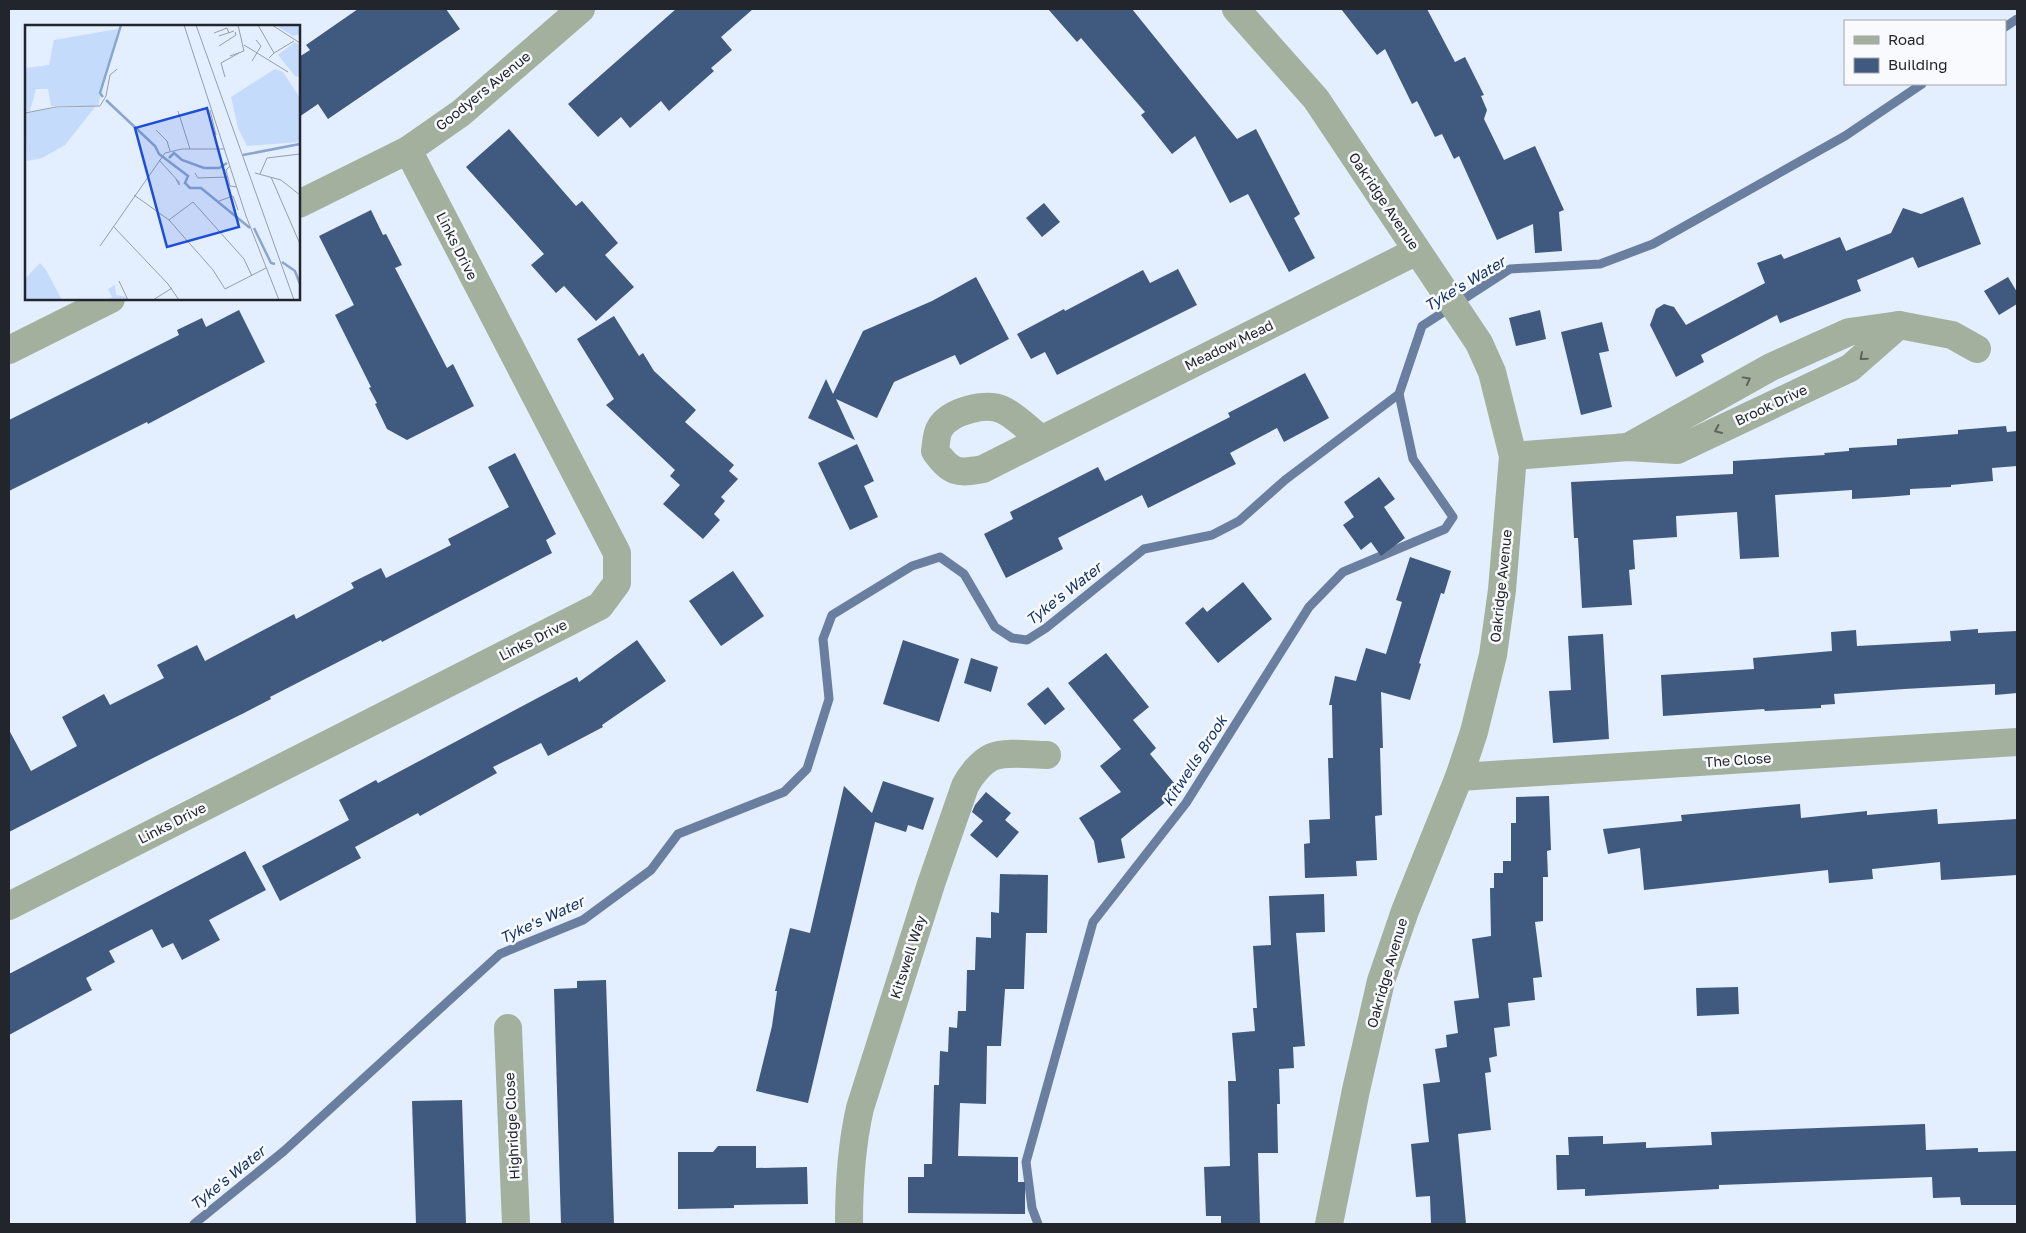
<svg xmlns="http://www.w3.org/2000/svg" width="2026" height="1233" viewBox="0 0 2026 1233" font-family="'Golos Text',sans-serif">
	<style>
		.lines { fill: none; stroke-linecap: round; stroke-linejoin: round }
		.stream { stroke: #6a7f9f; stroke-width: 9 }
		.building { fill: #40597f }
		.minor { stroke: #a3b09d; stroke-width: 28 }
		.oneway { stroke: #5c645f }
		.labels { text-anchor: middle; stroke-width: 5; stroke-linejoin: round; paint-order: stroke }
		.street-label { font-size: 14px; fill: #22262c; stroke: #f8fafd }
		.water-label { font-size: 15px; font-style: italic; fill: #123469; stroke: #f8fafd }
		.inset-river { fill: none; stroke: #89a5d0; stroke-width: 2.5 }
		.inset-road { fill: none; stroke: #969eaa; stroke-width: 1 }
		.view { fill: #1d4ed8; fill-opacity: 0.15; stroke: #1d4ed8; stroke-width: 2.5 }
		.inset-edge { fill: none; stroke: #22262c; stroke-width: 2.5 }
	</style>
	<rect width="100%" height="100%" fill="#e3eefe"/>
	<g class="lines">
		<g class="stream">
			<path d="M 2005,27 L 2017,19"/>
			<path d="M 194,1224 L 284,1151 L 500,954 L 583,920 L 651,870 L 678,834 L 784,792 L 807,769 L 829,699 L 823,639 L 832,615 L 912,566 L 940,557 L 964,574 L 995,627 L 1012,638 L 1027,640 L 1046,628 L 1144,549 L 1212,535 L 1239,521 L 1285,480 L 1399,394 L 1422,326 L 1510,269 L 1600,264 L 1653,244 L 1845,136 L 1922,84"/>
			<path d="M 1038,1224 L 1032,1208 L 1026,1162 L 1093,922 L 1186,803 L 1309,607 L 1343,572 L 1445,529 L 1453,517 L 1413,459 L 1399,394"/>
		</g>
	</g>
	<g class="building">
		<path d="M 358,9 L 446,9 L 460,29 L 328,119 L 318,104 L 299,117 L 299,57 L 310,50 L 306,45 Z"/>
		<path d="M 676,9 L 753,9 L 721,37 L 732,50 L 711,68 L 714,71 L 669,111 L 661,101 L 630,128 L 621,117 L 598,137 L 568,104 Z"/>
		<path d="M 1048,9 L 1132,9 L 1237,139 L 1256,129 L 1300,214 L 1294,218 L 1315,258 L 1289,272 L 1248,194 L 1230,203 L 1195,136 L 1172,154 L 1141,115 L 1145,112 L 1081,38 L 1077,42 Z"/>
		<path d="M 1341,9 L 1427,9 L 1455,62 L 1465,57 L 1484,95 L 1481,96 L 1487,110 L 1484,119 L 1504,160 L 1535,146 L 1564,210 L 1559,212 L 1562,251 L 1535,253 L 1533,224 L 1497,240 L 1459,156 L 1454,159 L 1442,134 L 1435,137 L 1417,101 L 1412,104 L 1385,49 L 1377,55 Z"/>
		<path d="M 509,129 L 576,206 L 582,201 L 618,243 L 605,255 L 634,287 L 596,321 L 564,286 L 556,293 L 531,265 L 544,254 L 466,167 Z"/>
		<path d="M 1963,197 L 1981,244 L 1918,268 L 1913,257 L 1857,280 L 1861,291 L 1780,323 L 1777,315 L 1701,355 L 1704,362 L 1676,377 L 1650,325 L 1656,309 L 1664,304 L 1674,307 L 1686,325 L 1765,283 L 1757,263 L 1781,254 L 1784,259 L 1840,237 L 1846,251 L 1891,233 L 1903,208 L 1921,214 Z"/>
		<path d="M 1044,203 L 1060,222 L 1042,237 L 1026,218 Z"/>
		<path d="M 371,210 L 383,235 L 386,234 L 402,265 L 395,268 L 447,368 L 453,364 L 474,406 L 407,440 L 387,429 L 375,404 L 377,403 L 369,388 L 371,387 L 335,315 L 354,305 L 319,236 Z"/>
		<path d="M 1178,269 L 1197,305 L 1057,375 L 1045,352 L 1031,359 L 1017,334 L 1064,309 L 1065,311 L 1143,270 L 1150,283 Z"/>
		<path d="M 976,277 L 1009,339 L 960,365 L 955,355 L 894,382 L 877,418 L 836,399 L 855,440 L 808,418 L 826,379 L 833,394 L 863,331 L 932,301 Z"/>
		<path d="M 2008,277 L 2017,292 L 2017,304 L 1999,315 L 1984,291 Z"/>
		<path d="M 239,310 L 265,362 L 148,424 L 147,422 L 9,491 L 9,420 L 179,335 L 177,330 L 202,318 L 206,327 Z"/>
		<path d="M 1540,310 L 1546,339 L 1516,346 L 1509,318 Z"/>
		<path d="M 614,316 L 639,356 L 643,353 L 654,371 L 696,410 L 685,422 L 734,465 L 729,471 L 738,479 L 721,497 L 725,501 L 714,514 L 720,520 L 703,539 L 663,504 L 680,485 L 670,476 L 675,470 L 606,405 L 614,399 L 577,339 Z"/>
		<path d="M 1602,322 L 1609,351 L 1599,353 L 1612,407 L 1581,415 L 1561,332 Z"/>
		<path d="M 1305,373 L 1329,418 L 1284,442 L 1277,428 L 1230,453 L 1236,464 L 1148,508 L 1142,495 L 1058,538 L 1063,549 L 1006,578 L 984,534 L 1013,519 L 1010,512 L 1098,467 L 1105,481 L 1230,417 L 1228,413 Z"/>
		<path d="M 2006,426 L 2007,432 L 2017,431 L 2017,466 L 1992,468 L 1993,481 L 1951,485 L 1951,487 L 1910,489 L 1910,495 L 1885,497 L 1852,499 L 1852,490 L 1775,495 L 1779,557 L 1740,559 L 1737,512 L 1676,516 L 1677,537 L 1633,540 L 1635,569 L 1629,570 L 1632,605 L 1582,608 L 1578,538 L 1574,538 L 1571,482 L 1733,474 L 1733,461 L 1825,455 L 1824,453 L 1849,451 L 1849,448 L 1897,445 L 1897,439 L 1958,434 L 1958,430 Z"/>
		<path d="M 857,444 L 874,481 L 864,486 L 878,517 L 850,530 L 818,463 Z"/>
		<path d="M 515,453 L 556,534 L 546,540 L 552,553 L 382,642 L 381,640 L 270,697 L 271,699 L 244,713 L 151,759 L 9,832 L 9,730 L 31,771 L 77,746 L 62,717 L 104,694 L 110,705 L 164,678 L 157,665 L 197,645 L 205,661 L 294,614 L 296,619 L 354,588 L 351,583 L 381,568 L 386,578 L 451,545 L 448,539 L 509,507 L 488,467 Z"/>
		<path d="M 1379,477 L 1395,499 L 1384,507 L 1405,538 L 1381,556 L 1371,542 L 1361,550 L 1343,525 L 1354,517 L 1344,502 Z"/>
		<path d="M 1410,557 L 1451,571 L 1444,594 L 1441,593 L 1419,663 L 1421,664 L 1410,700 L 1381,692 L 1383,748 L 1380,748 L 1382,815 L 1375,816 L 1377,860 L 1356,861 L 1357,876 L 1305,878 L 1304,844 L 1310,843 L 1309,820 L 1330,819 L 1328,758 L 1333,758 L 1332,705 L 1329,705 L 1335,676 L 1356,681 L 1366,648 L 1386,654 L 1402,602 L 1396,600 Z"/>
		<path d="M 733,571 L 764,616 L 721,646 L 689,601 Z"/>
		<path d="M 1243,582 L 1272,619 L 1218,663 L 1185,623 L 1203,607 L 1207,612 Z"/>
		<path d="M 1978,629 L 1978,633 L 2017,631 L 2017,693 L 1995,695 L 1995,684 L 1904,689 L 1834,694 L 1835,704 L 1821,705 L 1821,708 L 1765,711 L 1764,709 L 1663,716 L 1661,675 L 1754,669 L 1753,658 L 1832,651 L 1831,632 L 1856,630 L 1857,646 L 1951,641 L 1950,631 Z"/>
		<path d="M 1603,634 L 1609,739 L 1553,743 L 1549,691 L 1571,690 L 1568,636 Z"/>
		<path d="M 637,640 L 666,681 L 602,725 L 603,727 L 548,756 L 541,743 L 493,767 L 497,773 L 420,816 L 418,813 L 355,847 L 361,858 L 280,901 L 262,866 L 349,820 L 339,800 L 376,780 L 378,783 L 577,677 L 579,682 Z"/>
		<path d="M 903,640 L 959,659 L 939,722 L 883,704 Z"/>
		<path d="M 1106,653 L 1149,707 L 1133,720 L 1156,748 L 1150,754 L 1180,790 L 1121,839 L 1125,858 L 1098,863 L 1094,841 L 1079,818 L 1121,792 L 1100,766 L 1121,749 L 1068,683 Z"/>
		<path d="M 971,658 L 998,667 L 991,692 L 964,683 Z"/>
		<path d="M 1048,687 L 1065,709 L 1045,725 L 1027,704 Z"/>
		<path d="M 883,781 L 934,798 L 923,830 L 908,825 L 906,832 L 875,822 L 808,1103 L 756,1091 L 772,1026 L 777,991 L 775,991 L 790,928 L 810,933 L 844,786 L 872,813 Z"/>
		<path d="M 986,792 L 1011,813 L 1005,820 L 1019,832 L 997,858 L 970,835 L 983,821 L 972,812 L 975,805 Z"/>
		<path d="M 1549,796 L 1551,850 L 1547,851 L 1548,877 L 1543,877 L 1543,921 L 1535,922 L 1542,977 L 1533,978 L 1535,1000 L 1508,1003 L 1510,1026 L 1494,1028 L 1497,1056 L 1489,1058 L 1491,1072 L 1485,1073 L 1491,1130 L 1458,1134 L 1466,1224 L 1431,1224 L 1430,1196 L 1416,1197 L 1411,1144 L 1429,1142 L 1423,1084 L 1440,1082 L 1435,1049 L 1447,1047 L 1446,1035 L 1458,1033 L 1454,1001 L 1479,998 L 1472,939 L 1491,936 L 1490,888 L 1494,888 L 1494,873 L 1503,873 L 1503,861 L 1511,861 L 1511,823 L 1516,823 L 1516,797 Z"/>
		<path d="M 1800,804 L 1801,818 L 1867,811 L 1867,815 L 1937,809 L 1938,824 L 2017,819 L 2017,875 L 1941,880 L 1940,862 L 1872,869 L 1873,879 L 1829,883 L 1828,870 L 1644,890 L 1640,848 L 1608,854 L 1603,829 L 1682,821 L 1681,815 Z"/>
		<path d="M 245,851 L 266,890 L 209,920 L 220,940 L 182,960 L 173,943 L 162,948 L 152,929 L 109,951 L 115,962 L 86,978 L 92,990 L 9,1035 L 9,974 Z"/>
		<path d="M 1000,874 L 1048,875 L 1047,933 L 1026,933 L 1024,989 L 1005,989 L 1001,1046 L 987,1046 L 986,1104 L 960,1103 L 958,1156 L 1018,1157 L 1018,1182 L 1025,1182 L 1025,1214 L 908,1213 L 908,1177 L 924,1177 L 924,1164 L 932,1164 L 934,1085 L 939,1085 L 940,1051 L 948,1052 L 949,1027 L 957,1028 L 958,1011 L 966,1011 L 967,970 L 975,970 L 976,937 L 991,938 L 991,912 L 999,913 Z"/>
		<path d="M 1324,894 L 1325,932 L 1296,933 L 1305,1046 L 1293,1047 L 1294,1068 L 1279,1069 L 1280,1104 L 1277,1104 L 1278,1153 L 1258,1153 L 1260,1224 L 1221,1224 L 1221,1216 L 1206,1216 L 1204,1167 L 1230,1166 L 1228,1081 L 1236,1081 L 1232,1033 L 1255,1031 L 1253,1008 L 1257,1008 L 1253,946 L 1271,945 L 1269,896 Z"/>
		<path d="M 606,980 L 614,1224 L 561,1224 L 554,989 L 577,988 L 577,981 Z"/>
		<path d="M 1738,987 L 1739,1014 L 1697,1016 L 1696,988 Z"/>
		<path d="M 462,1100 L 466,1224 L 416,1224 L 412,1101 Z"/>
		<path d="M 1925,1124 L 1926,1150 L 1978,1148 L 1978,1152 L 2017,1151 L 2017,1205 L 1961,1205 L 1960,1197 L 1933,1198 L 1932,1177 L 1719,1185 L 1719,1189 L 1585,1196 L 1585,1189 L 1557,1190 L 1556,1155 L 1569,1155 L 1568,1137 L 1603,1136 L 1603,1144 L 1646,1142 L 1646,1148 L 1712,1145 L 1711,1132 Z"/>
		<path d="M 718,1146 L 756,1146 L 756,1168 L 807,1167 L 808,1204 L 734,1205 L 734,1208 L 678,1209 L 678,1152 L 713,1152 Z"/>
	</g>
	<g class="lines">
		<g class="minor">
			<path d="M 1236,9 L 1316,99 L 1479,343 L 1492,372 L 1513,456 L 1502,590 L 1493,655 L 1474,732 L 1459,777 L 1405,911 L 1381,981 L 1356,1090 L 1329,1224"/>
			<path d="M 299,204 L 408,150 L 461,113 L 581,9"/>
			<path d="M 9,350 L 111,299"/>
			<path d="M 1041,439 C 1029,430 1016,416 1003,410 C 986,402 950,411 940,428 C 936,434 936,445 935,451 C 951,473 957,474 983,469 L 1417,251"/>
			<path d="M 1628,447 L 1771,367 L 1849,332 L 1899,325 L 1952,335 L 1977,349"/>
			<path d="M 1513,456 L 1628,447 L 1677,450 L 1850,368 L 1899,325"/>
			<path d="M 1459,777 L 2017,742"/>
			<path d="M 9,906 L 600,606 L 617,583 L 617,553 L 408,150"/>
			<path d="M 508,1028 L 516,1224"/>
			<path d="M 849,1224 C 849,1185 851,1147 860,1108 L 931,884 L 965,786 C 970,776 981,762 992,757 C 1007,751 1031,755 1047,755"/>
		</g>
	</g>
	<defs><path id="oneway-chevron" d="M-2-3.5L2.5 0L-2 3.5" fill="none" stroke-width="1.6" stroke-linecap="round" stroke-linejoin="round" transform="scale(1.25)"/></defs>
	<g class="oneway">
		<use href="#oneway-chevron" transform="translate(1863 357) rotate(139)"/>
		<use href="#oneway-chevron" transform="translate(1747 380) rotate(-29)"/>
		<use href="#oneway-chevron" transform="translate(1718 430) rotate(155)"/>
	</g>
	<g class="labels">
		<g class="street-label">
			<text transform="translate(483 91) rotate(-39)" y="5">Goodyers Avenue</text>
			<text transform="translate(1384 201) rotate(56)" y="5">Oakridge Avenue</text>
			<text transform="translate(457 246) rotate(63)" y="5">Links Drive</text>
			<text transform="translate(1229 345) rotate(-26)" y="5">Meadow Mead</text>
			<text transform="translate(1771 405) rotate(-25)" y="5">Brook Drive</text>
			<text transform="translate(1501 586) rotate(-84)" y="5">Oakridge Avenue</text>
			<text transform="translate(533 640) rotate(-27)" y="5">Links Drive</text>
			<text transform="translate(1738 760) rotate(-4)" y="5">The Close</text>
			<text transform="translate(172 823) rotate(-27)" y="5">Links Drive</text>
			<text transform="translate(908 957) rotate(-72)" y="5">Kitswell Way</text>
			<text transform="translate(1387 973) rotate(-74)" y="5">Oakridge Avenue</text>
			<text transform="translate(512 1126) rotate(-93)" y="5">Highridge Close</text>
		</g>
		<g class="water-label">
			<text transform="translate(1465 284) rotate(-31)" y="5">Tyke's Water</text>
			<text transform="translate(1064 594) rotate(-38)" y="5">Tyke's Water</text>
			<text transform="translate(1195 761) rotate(-57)" y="5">Kitwells Brook</text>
			<text transform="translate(542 920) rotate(-25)" y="5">Tyke's Water</text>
			<text transform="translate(228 1178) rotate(-39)" y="5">Tyke's Water</text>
		</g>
	</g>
	<g transform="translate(25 25)">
		<rect width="275" height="275" fill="#e3eefe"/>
		<path d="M 250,0 L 275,0 L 275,9 L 268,11 ZM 93,4 L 73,81 L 26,81 L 23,64 L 11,64 L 5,86 L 0,87 L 0,43 L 24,40 L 29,15 ZM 270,17 L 275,21 L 275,52 L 270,51 L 253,30 ZM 250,44 L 258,47 L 275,73 L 275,117 L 222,121 L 213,103 L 206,72 ZM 70,82 L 40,120 L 17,133 L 2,136 L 0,88 L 31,83 ZM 15,238 L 21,245 L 37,275 L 0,275 L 0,254 ZM 90,260 L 91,270 L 102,272 L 103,275 L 81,275 L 87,272 L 83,264 Z" fill="#c5dbfb"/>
		<path class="inset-river" d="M 78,72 L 75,68 L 96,0M 81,75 L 130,121 L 134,129 L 163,151 L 160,158 L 165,163 L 176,163 L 225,203M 218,130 L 275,119M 144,133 L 149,128 L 157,135 L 179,143 L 194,143 L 202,138M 229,203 L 246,238 L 250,239M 257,237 L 270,246 L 275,259"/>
		<path class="inset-road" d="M 159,0 L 221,191 L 254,275M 171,0 L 269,275M 233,0 L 249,28 L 244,33M 247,0 L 275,18M 189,8 L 202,3 L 204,8M 194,11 L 209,6M 219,20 L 263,47M 194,21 L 211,10 L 210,7M 249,28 L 269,16M 205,31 L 219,26 L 213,0M 227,36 L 236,21 L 231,15M 200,52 L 196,38 L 214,28M 185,85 L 191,110M 153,86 L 165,124M 0,88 L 31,82 L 75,81 L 81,71 L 85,50 L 92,44M 131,105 L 142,116 L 145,126M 134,135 L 154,157 L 154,160 L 151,154M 205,141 L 201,145 L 205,161 L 212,162M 170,148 L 173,153 L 203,152M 230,148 L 256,155 L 275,170M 235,149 L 242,133 L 275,129M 246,152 L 275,219M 109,170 L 144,195 L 188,245 L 200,264 L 241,243M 194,176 L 208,171 L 213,185M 144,195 L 168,177 L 219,234 L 227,251M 88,201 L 143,259 L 154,275M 75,221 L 140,128 L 157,124 L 200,124M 94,256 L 103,275M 128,275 L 147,263"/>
		<path class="view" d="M 182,83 L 214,202 L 142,222 L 110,103 Z"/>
		<rect width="275" height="275" class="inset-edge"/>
	</g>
	<rect width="2026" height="1233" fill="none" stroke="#22262c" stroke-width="20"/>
	<rect x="1844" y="20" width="162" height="65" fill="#f8fafd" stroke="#a2a5a9"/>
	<rect x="1854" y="36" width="25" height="8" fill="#a3b09d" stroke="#a2a5a9"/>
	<text x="1888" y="45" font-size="15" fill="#22262c">Road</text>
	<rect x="1854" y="58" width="25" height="15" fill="#40597f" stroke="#a2a5a9"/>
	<text x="1888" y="70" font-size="15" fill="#22262c">Building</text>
</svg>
